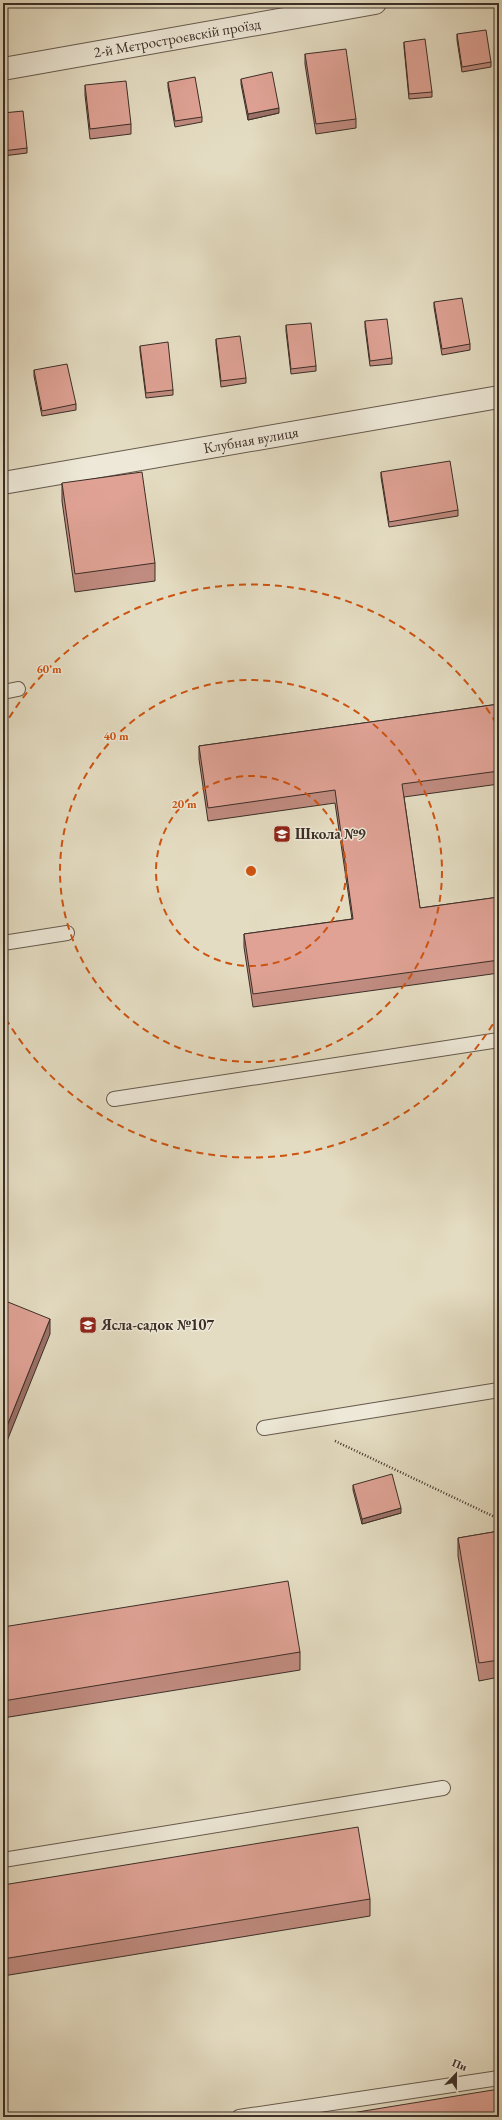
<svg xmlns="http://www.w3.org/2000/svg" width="502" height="2120" viewBox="0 0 502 2120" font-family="'EB Garamond',serif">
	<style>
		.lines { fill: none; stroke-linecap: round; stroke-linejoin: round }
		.service-casing { stroke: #665a4e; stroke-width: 16 }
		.minor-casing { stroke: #665a4e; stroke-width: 24 }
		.path { stroke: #3c2e27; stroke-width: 2.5; stroke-dasharray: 1 2; stroke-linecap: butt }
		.service { stroke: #ede8d7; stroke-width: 14 }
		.minor { stroke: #ede8d7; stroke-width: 22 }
		.wall { fill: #c08b80; stroke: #3c2e27 }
		.shaded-wall { fill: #9c7168; stroke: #3c2e27 }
		.building { fill: #dfa295; stroke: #3c2e27 }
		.ring { fill: none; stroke: #ce5310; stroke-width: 2; stroke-dasharray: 7 5 }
		.labels { text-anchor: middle; stroke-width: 3; stroke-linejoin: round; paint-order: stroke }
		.street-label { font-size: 15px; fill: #3c2e27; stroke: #ede8d7 }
		.poi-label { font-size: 15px; font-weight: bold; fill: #3c2e27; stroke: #ede8d7; text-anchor: start }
		.centre { fill: #ce5310; stroke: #ede8d7; stroke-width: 2 }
		.ring-label { font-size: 12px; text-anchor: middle; font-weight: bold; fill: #ce5310; stroke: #ede8d7; stroke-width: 3; stroke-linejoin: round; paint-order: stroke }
	</style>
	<rect width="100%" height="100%" fill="#e4dcc2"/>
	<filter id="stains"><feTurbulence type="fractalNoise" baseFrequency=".005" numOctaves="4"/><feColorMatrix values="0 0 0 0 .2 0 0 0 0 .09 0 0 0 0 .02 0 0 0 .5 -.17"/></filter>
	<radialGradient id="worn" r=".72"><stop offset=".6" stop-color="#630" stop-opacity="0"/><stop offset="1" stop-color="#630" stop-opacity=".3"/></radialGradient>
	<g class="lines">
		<defs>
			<g id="service">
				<path d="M 3,692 L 18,689"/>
				<path d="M 3,943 L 67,933"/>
				<path d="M 114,1099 L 499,1040"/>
				<path d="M 264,1428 L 499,1390"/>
				<path d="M 3,1860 L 443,1788"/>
				<path d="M 239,2117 L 499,2078"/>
			</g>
			<g id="minor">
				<path d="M 3,69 L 375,3"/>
				<path d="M 3,483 L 499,397"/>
			</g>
		</defs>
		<use href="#service" class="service-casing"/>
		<use href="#minor" class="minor-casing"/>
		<path class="path" d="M 335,1441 L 499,1519"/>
		<use href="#service" class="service"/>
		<use href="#minor" class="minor"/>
	</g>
	<g class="wall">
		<path d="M 457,34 L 491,62 L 491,67 L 462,72 L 457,40 Z"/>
		<path d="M 404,42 L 432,92 L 432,97 L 409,99 L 404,47 Z"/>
		<path d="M 305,54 L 356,119 L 356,128 L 316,134 L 305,64 Z"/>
		<path d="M 241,79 L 279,113 L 248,120 L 241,84 Z"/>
		<path d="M 168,82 L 202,117 L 202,122 L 175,127 L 168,87 Z"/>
		<path d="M 85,85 L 131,124 L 131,134 L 90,139 L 85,95 Z"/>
		<path d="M 3,113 L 27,148 L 27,153 L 3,156 Z"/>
		<path d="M 495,224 L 499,224 L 499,260 L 495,230 Z"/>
		<path d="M 434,302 L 470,344 L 470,350 L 442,355 L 434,307 Z"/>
		<path d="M 365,321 L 392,358 L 392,364 L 370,366 L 365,327 Z"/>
		<path d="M 286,325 L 316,366 L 316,371 L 291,374 L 286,331 Z"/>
		<path d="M 216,339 L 246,378 L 246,383 L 221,387 L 216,344 Z"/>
		<path d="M 140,346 L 173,390 L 173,395 L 146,398 L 140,351 Z"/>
		<path d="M 34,370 L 76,404 L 76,410 L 42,416 L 34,376 Z"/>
		<path d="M 381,472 L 458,510 L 458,516 L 389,527 L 381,477 Z"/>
		<path d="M 62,483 L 155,563 L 155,581 L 75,592 L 62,501 Z"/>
		<path d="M 499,704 L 499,784 L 404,797 L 420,908 L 499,897 L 499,973 L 253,1007 L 244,947 L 244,934 L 352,919 L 335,803 L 208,821 L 199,759 L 199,746 Z"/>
		<path d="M 353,1485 L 401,1513 L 362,1524 L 353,1490 Z"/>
		<path d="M 499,1531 L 499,1677 L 479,1681 L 458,1556 L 458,1538 Z"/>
		<path d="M 3,1627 L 300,1652 L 300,1670 L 3,1718 Z"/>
		<path d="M 3,1885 L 370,1899 L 370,1916 L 3,1976 Z"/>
	</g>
	<g class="shaded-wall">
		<path d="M 279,108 L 279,113 L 248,120 L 248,114 Z"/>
		<path d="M 50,1319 L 50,1334 L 3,1451 L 3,1436 Z"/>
		<path d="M 401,1508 L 401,1513 L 362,1524 L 362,1519 Z"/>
	</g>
	<g class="building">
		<path d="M 486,30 L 491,62 L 462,67 L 457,34 Z"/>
		<path d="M 425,39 L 432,92 L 409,94 L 404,42 Z"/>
		<path d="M 346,49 L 356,119 L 316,124 L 305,54 Z"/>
		<path d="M 272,72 L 279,108 L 248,114 L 241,79 Z"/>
		<path d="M 195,77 L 202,117 L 175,121 L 168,82 Z"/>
		<path d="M 126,81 L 131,124 L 90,129 L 85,85 Z"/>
		<path d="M 23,111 L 27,148 L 3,151 L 3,113 Z"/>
		<path d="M 495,224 L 499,224 L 499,255 Z"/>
		<path d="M 462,298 L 470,344 L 442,349 L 434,302 Z"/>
		<path d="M 387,319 L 392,358 L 370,361 L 365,321 Z"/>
		<path d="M 311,323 L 316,366 L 291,369 L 286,325 Z"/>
		<path d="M 240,336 L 246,378 L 221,381 L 216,339 Z"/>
		<path d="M 168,342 L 173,390 L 146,393 L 140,346 Z"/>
		<path d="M 67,364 L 76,404 L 42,411 L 34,370 Z"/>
		<path d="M 450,461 L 458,510 L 389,522 L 381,472 Z"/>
		<path d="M 142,472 L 155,563 L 75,574 L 62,483 Z"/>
		<path d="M 499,704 L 499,771 L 402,784 L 420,908 L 499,897 L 499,960 L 253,994 L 244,934 L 353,919 L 335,790 L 208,808 L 199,746 Z"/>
		<path d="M 3,1300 L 50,1319 L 3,1436 Z"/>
		<path d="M 392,1474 L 401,1508 L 362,1519 L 353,1485 Z"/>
		<path d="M 499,1531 L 499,1660 L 479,1663 L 458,1538 Z"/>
		<path d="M 288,1581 L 300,1652 L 3,1701 L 3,1627 Z"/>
		<path d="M 358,1827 L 370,1899 L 3,1959 L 3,1885 Z"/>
		<path d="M 499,2089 L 499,2117 L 327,2117 Z"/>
	</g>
	<g class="ring">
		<circle cx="251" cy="871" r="95"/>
		<circle cx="251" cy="871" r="191"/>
		<path d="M499 1014A286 286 0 0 1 3 1014M3 728A286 286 0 0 1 499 728"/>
	</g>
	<defs>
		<symbol id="school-square" viewBox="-11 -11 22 22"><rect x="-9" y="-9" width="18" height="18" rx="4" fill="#8f2418" stroke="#ede8d7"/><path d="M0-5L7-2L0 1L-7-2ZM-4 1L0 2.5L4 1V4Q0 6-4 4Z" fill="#fff"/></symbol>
	</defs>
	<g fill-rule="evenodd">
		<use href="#school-square" x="272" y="824" width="20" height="20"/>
		<use href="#school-square" x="78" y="1315" width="20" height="20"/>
	</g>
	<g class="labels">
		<g class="street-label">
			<text transform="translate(177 38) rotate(-10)" y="5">2-й Мєтростроєвскій проїзд</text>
			<text transform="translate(251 440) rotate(-10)" y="5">Клубная вулиця</text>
		</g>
		<g class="poi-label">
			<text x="295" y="839">Школа №9</text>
			<text x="101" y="1330">Ясла-садок №107</text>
		</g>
	</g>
	<circle cx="251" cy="871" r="6" class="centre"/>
	<g class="ring-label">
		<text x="49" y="673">60 m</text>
		<text x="116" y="740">40 m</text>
		<text x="184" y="808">20 m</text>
	</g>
	<rect width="502" height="2120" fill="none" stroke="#e4dcc2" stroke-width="16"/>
	<rect x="4" y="4" width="494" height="2112" fill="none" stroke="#3c2e27" stroke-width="2"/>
	<rect x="8" y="8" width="486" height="2104" fill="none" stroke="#3c2e27"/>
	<g transform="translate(456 2074) rotate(22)" stroke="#ede8d7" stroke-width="3" paint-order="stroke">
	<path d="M0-3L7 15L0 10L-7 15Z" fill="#3c2e27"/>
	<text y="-6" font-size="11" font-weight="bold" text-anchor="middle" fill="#3c2e27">Пн</text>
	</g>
	<rect width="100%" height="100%" filter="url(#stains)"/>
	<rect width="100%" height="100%" fill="url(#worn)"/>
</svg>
